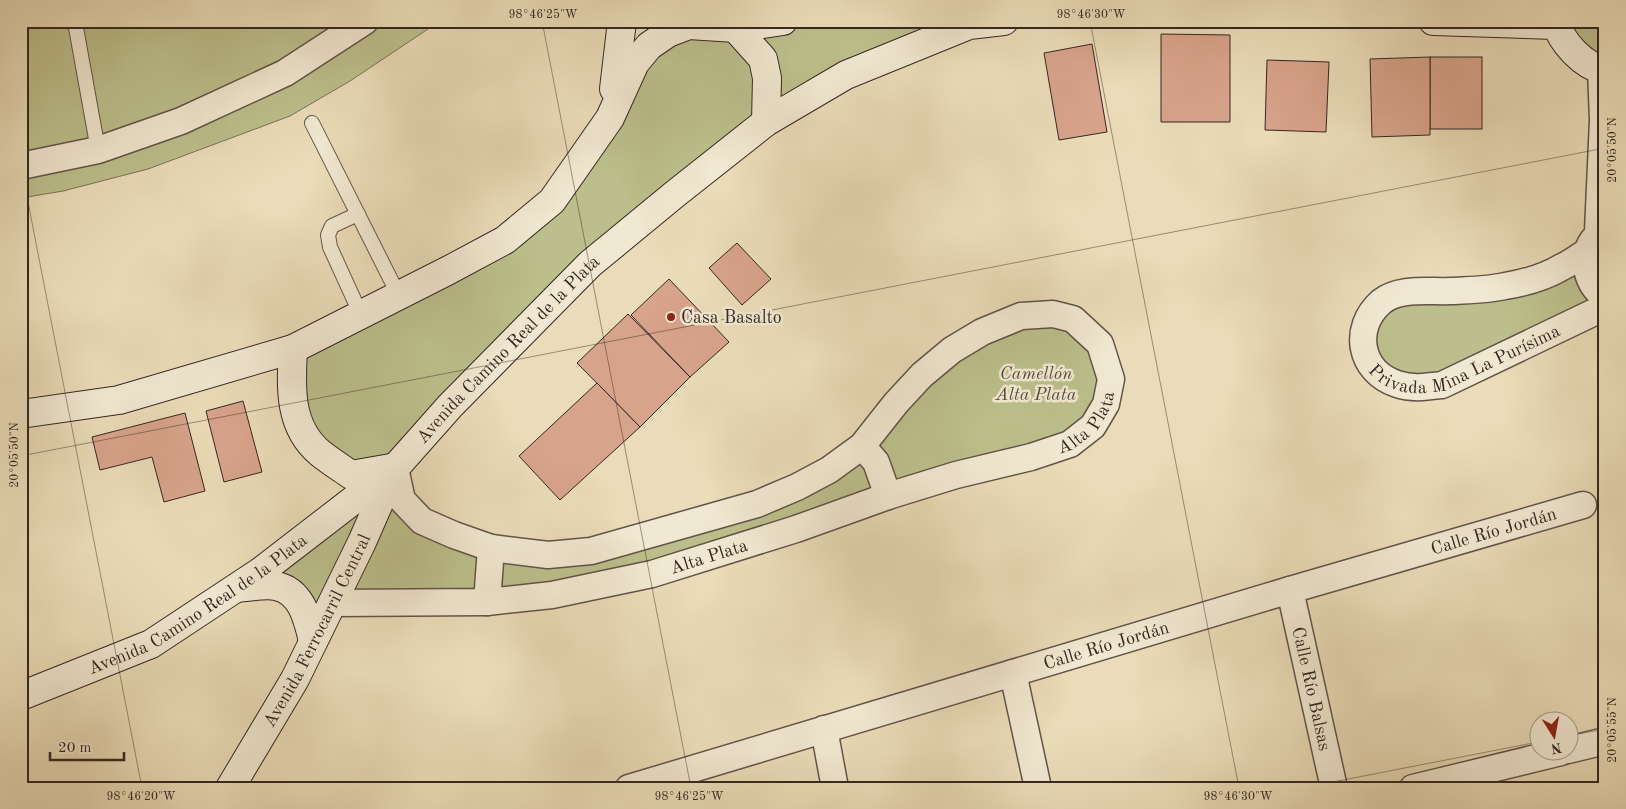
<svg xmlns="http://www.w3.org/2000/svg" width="1626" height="809" viewBox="0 0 1626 809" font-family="'Old Standard TT',serif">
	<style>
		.green { fill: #bcbf8b; stroke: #787356 }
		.building { fill: #d8a38b; stroke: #342722 }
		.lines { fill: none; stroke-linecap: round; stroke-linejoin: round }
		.lane-casing { stroke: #625448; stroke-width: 16 }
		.street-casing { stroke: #625448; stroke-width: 29 }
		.secondary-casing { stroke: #342722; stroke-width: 30 }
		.lane { stroke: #f1e8d1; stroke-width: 14 }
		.street { stroke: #f1e8d1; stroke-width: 26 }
		.secondary { stroke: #f1e8d1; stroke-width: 28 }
		.ticks { fill: none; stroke: #342722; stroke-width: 1; stroke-opacity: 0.45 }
		.poi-dot { fill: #8f2418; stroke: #f1e8d1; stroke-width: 2 }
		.labels { text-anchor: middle; stroke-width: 5; stroke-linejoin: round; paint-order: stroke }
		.poi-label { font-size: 18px; fill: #342722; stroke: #f1e8d1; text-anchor: start }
		.street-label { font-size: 18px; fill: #342722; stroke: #f1e8d1 }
		.park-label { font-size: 18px; font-style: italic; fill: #564d3c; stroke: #f1e8d1 }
		.neatline { fill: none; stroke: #342722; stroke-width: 2 }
		.ticks-label { font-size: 12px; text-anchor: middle; fill: #342722 }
	</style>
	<rect width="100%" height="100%" fill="#eadcb8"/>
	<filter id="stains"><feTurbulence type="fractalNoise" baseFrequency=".004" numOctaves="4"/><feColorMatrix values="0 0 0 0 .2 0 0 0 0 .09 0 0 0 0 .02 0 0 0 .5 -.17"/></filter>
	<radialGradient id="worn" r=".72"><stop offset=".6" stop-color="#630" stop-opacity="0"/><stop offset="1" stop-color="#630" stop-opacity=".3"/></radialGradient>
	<g class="green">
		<path d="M 21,21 L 440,21 L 350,81 L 290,116 L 148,169 L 63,191 L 21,198 Z"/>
		<path d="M 783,21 L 1004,21 L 846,75 L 590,264 L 395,468 L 422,521 L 548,555 L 797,487 L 982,332 L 1073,319 L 1111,379 L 1093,426 L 652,574 L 333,603 L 313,641 L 260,572 L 394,468 L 351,475 L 318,452 L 293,349 L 505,240 L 668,33 Z"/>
		<path d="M 1433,21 L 1605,21 L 1605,307 L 1442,385 L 1396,384 L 1363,336 L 1370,314 L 1588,251 L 1601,70 L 1563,38 Z"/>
	</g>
	<g class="building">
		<path d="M 1161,34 L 1230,35 L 1230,122 L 1161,122 Z"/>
		<path d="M 1092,44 L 1107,132 L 1059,140 L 1044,53 Z"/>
		<rect x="1430" y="57" width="52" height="72"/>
		<path d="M 1430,57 L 1430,135 L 1372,137 L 1370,59 Z"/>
		<path d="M 1267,60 L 1329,62 L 1326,132 L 1265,130 Z"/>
		<path d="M 737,243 L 771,279 L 742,305 L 709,268 Z"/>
		<path d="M 669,279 L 729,342 L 690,377 L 631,315 Z"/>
		<path d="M 628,314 L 690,377 L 640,427 L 577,363 Z"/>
		<path d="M 597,383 L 640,427 L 560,500 L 519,456 Z"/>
		<path d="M 243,401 L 262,472 L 224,482 L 206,411 Z"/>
		<path d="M 185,413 L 205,491 L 164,502 L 152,457 L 100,470 L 92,437 Z"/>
	</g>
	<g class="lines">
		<defs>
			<g id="lane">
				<path d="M 72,21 L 75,22 L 98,150"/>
				<path d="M 312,123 L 399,296"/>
				<path d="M 358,214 L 332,226 L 328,235 L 330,247 L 361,315"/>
			</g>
			<g id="street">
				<path d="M 21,166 L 98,150 L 181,121 L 285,73 L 365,21"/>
				<path d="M 1598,231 L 1603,120 L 1601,70"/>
				<path d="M 1593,240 C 1580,258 1587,285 1605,297"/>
				<path id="s1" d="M 1588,251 C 1580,256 1571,263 1562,267 C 1545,277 1524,283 1505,286 C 1488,290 1469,290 1451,291 C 1429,292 1399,287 1381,302 C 1352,328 1359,371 1397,384 C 1412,389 1426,387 1442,385 L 1605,307"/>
				<path d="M 862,446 L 876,462 L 888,496"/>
				<path id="s2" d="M 1290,590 L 1334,788"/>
				<path d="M 487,602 L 491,548"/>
				<path id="s3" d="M 332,603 L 487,602 L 552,595 L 652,574 L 796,529 L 888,496 L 956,475 L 1031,457 L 1070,444 L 1093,426 L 1106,404 L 1111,379 L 1100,344 L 1073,319 L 1053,314 L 1021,316 L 982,332 L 952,350 L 922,375 L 896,403 L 862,446 L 829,470 L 797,487 L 757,504 L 591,551 L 548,555 L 491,548 L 454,535 L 422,521 L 402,500 L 395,468"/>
				<path d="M 1013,673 L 1038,788"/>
				<path d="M 824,729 L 835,788"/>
				<path d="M 1568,750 L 1605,741"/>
				<path id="s4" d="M 629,788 L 1290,590 L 1583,505"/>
				<path d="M 1413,788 L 1561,752"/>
			</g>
			<g id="secondary">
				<path d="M 729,21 L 763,59 L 767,78 L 766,122"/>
				<path d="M 1433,21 L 1556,25"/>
				<path d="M 1555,21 C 1562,43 1582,65 1605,71"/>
				<path d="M 614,89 L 622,21"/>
				<path d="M 293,349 C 291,386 288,426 320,453 C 330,461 341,468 351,475 L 391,468"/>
				<path d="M 21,414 L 119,400 L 293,349 L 449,270 L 505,240 L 552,201 L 610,118 L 635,63 L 649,46 L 668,33 L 689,25 L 736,28 L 783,21"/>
				<path d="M 237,588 C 248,587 266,584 276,586 C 302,591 308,620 313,641"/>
				<path id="s5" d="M 21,696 L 151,644 L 260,572 L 395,468 L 450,406 L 590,264 L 675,194 L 766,122 L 846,75 L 969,25 L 1004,21"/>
				<path id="s6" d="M 230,788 L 295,679 L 362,542 L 393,471"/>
			</g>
		</defs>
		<use href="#lane" class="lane-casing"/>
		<use href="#street" class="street-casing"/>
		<use href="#secondary" class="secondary-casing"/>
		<use href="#lane" class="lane"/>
		<use href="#street" class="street"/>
		<use href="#secondary" class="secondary"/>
	</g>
	<path class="ticks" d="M 542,21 L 691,788M 1090,21 L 1239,788M 21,166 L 142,788M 21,456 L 1605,148M 1568,736 L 1605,729M 1302,788 L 1538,742"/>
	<circle class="poi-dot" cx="671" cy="317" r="5"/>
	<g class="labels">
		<g class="poi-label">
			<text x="681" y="323">Casa Basalto</text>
		</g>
		<g class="street-label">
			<text dy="6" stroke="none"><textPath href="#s1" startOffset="392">Privada Mina La Purísima</textPath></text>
			<text dy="6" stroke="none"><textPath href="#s5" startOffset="605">Avenida Camino Real de la Plata</textPath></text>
			<text dy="6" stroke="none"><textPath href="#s3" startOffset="788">Alta Plata</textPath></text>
			<text dy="6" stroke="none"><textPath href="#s4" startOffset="902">Calle Río Jordán</textPath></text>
			<text dy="6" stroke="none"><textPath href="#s3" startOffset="382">Alta Plata</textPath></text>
			<text dy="6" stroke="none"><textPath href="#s5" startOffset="200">Avenida Camino Real de la Plata</textPath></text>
			<text dy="6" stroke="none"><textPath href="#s6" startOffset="180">Avenida Ferrocarril Central</textPath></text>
			<text dy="6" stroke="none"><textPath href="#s4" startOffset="498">Calle Río Jordán</textPath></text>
			<text dy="6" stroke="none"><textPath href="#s2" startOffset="101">Calle Río Balsas</textPath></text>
		</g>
		<g class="park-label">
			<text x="1036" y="379">Camellón<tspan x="1036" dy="21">Alta Plata</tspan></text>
		</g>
	</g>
	<rect width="1626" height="809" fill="none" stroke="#eadcb8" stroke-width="55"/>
	<g transform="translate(1554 736) rotate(169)"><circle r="24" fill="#f1e8d1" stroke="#a59b8b"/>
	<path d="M0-4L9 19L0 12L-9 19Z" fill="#8f2418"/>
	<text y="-8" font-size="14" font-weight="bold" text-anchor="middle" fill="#342722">N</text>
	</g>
	<path d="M50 752v8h74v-8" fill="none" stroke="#342722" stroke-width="2.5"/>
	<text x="58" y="752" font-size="15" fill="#342722" stroke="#f1e8d1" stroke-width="4" paint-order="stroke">20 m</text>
	<rect x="28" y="28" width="1570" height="754" class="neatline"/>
	<g class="ticks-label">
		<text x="543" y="18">98°46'25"W</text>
		<text x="1091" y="18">98°46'30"W</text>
		<text transform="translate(1612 150) rotate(-90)" y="4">20°05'50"N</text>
		<text transform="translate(14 455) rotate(-90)" y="4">20°05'50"N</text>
		<text transform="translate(1612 730) rotate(-90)" y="4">20°05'55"N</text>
		<text x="141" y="800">98°46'20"W</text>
		<text x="689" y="800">98°46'25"W</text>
		<text x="1238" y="800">98°46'30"W</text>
	</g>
	<rect width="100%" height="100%" filter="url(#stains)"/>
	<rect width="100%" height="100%" fill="url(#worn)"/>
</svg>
